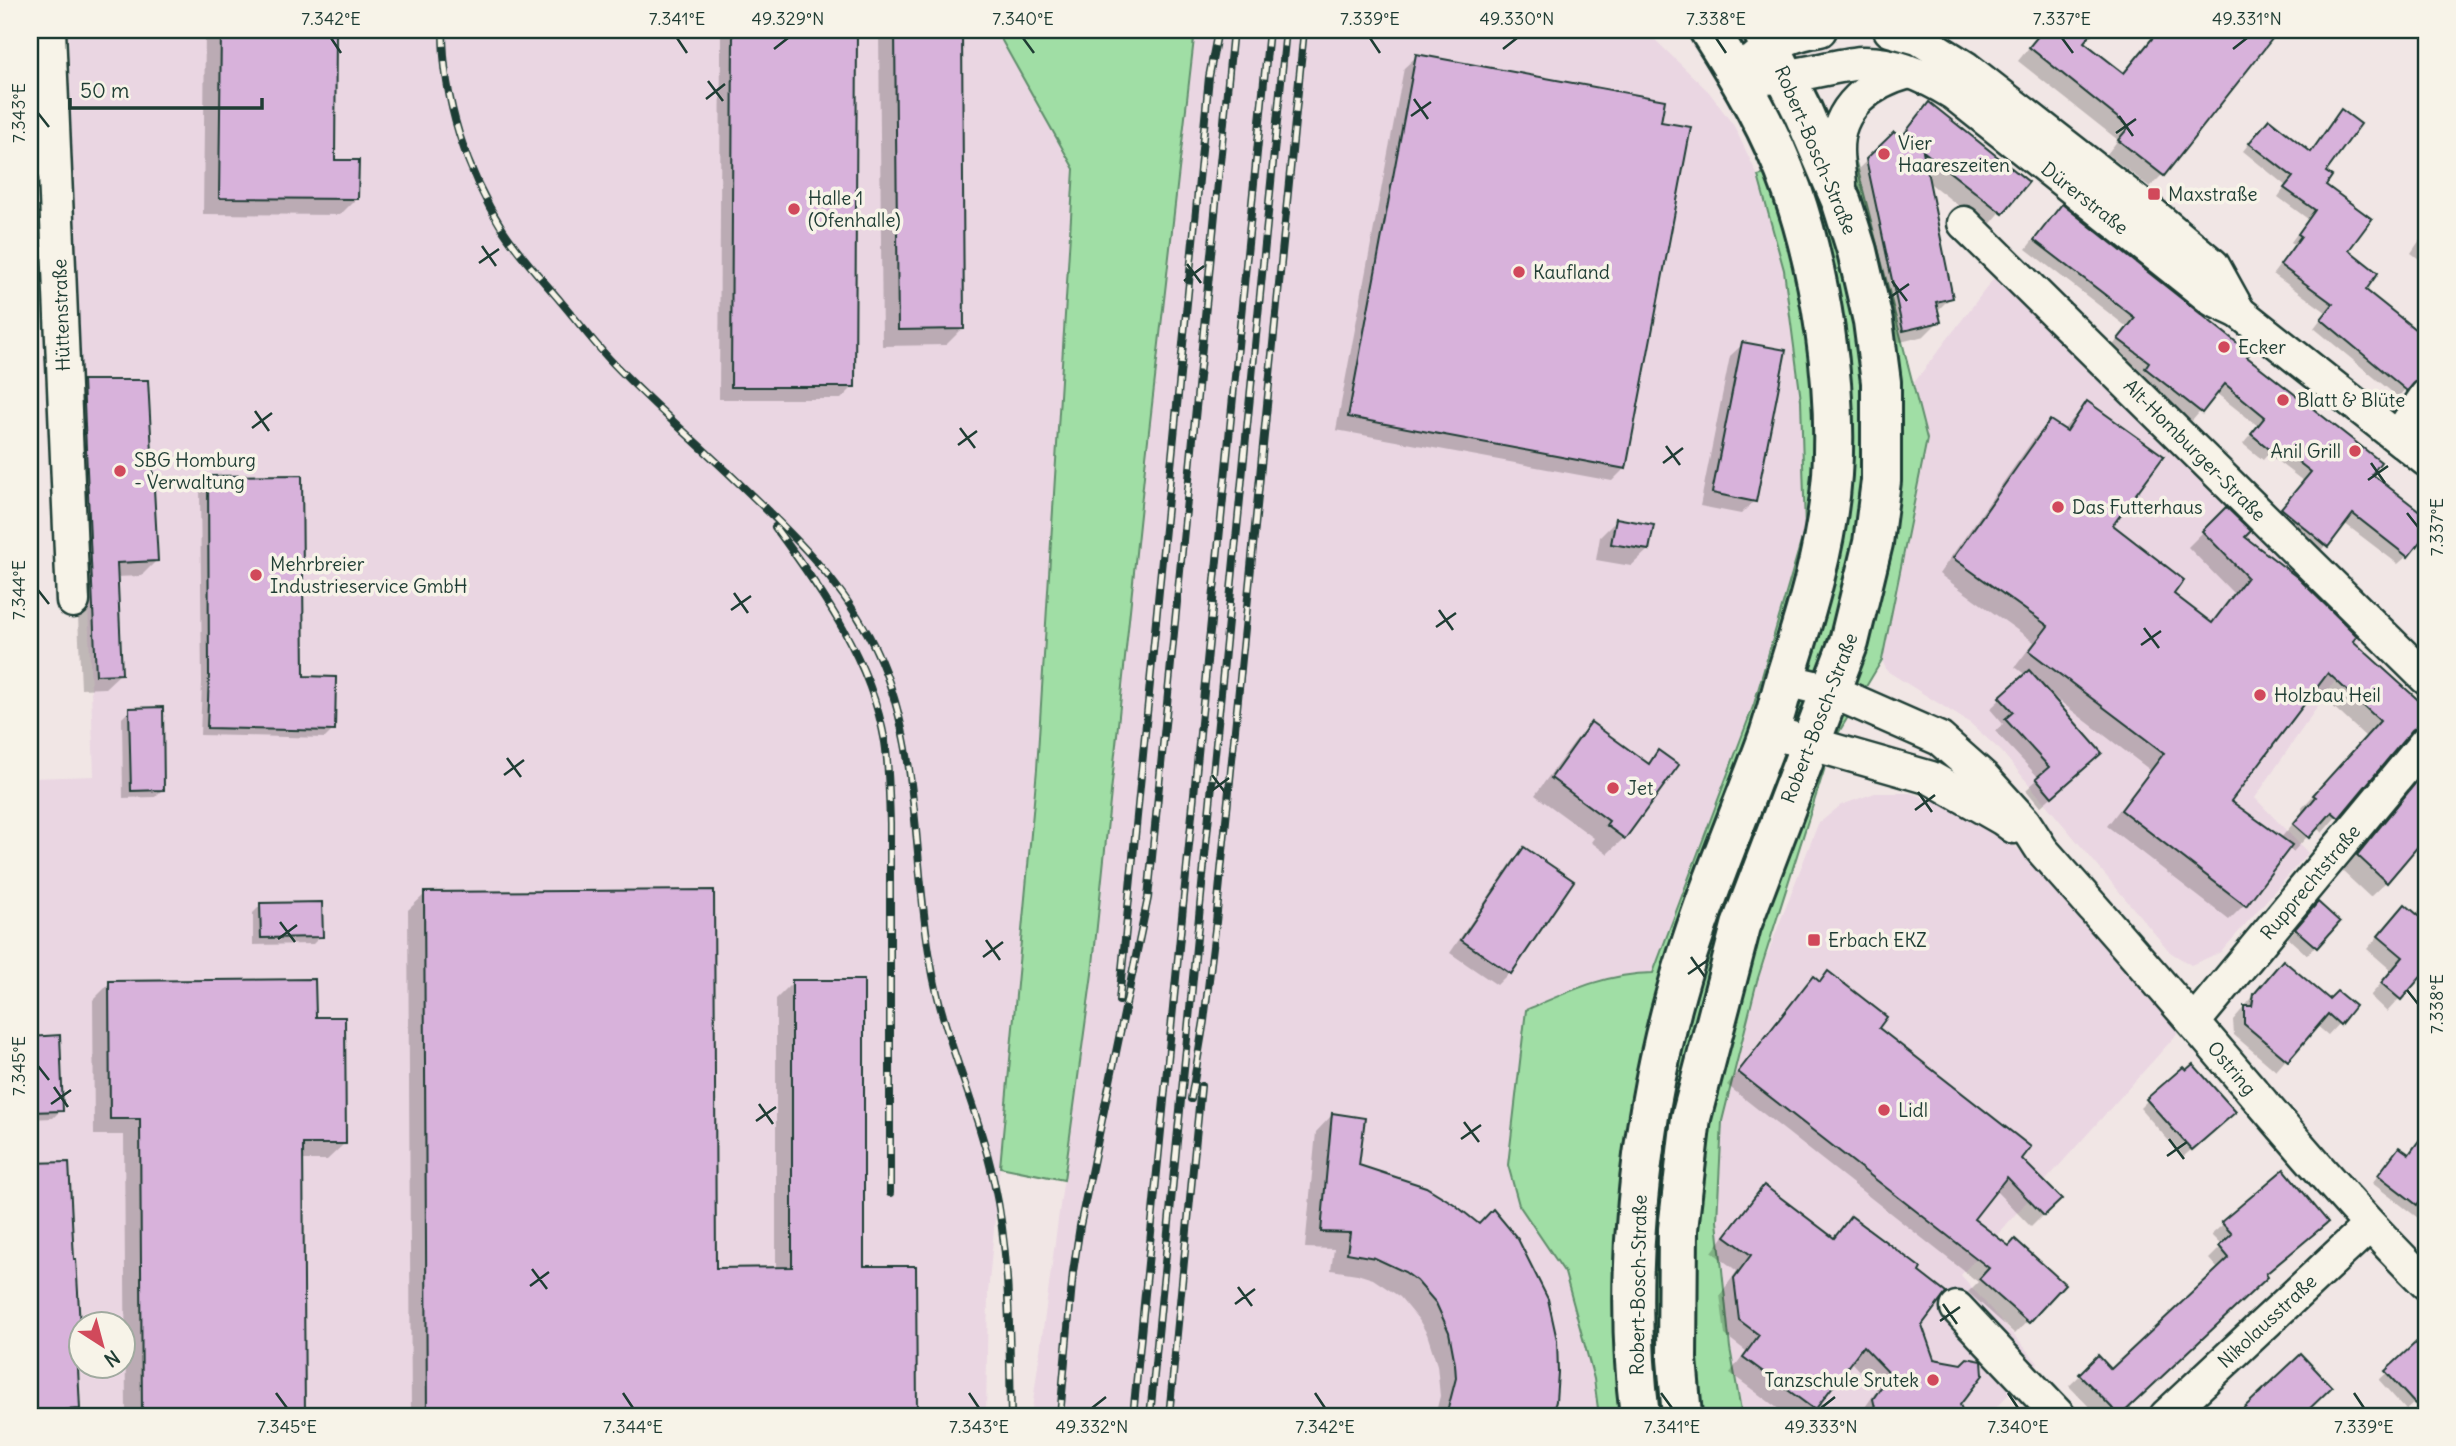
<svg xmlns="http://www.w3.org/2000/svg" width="2456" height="1446" viewBox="0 0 2456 1446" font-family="Delius,sans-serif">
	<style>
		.built { fill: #ead6e2; fill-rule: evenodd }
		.green { fill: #a0dea5; stroke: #608e6c; stroke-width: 2 }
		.shadow { fill: #0003; fill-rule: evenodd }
		.building { fill: #d8b2db; stroke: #1f3d34; stroke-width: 2 }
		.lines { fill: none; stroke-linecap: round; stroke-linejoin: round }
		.street-casing { stroke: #1f3d34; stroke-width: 37 }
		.secondary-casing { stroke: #1f3d34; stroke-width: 44 }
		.street { stroke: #f7f3e8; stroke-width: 32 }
		.secondary { stroke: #f7f3e8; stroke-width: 38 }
		.rail-casing { stroke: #1f3d34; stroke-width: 8 }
		.rail { stroke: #f7f3e8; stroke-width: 5; stroke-dasharray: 16; stroke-linecap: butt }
		.ticks { fill: none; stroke: #1f3d34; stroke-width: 2.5 }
		.poi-dot { fill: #d1495b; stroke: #f7f3e8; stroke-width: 2.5 }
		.labels { text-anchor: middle; stroke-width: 7; stroke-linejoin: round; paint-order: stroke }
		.poi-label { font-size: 19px; fill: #1f3d34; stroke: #f7f3e8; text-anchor: start }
		.street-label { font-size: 19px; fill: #1f3d34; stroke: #f7f3e8 }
		.neatline { fill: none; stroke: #1f3d34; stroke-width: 2.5 }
		.ticks-label { font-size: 18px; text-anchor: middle; fill: #1f3d34 }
	</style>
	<rect width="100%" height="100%" fill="#f1e6e5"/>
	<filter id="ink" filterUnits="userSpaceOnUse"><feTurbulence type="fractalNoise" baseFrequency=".0143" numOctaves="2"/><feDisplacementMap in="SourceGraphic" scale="14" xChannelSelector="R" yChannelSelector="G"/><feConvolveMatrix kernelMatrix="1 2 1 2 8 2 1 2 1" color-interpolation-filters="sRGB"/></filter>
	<g filter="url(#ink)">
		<g class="built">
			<path d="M 68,30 L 996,30 L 1074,169 L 1037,769 L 988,1293 L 986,1416 L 30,1416 L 30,778 L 94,776 ZM 80,1324 L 122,1324 L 122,1366 L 80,1366 Z"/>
			<path d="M 1195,30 L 1645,30 L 1709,92 L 1734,126 L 1758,176 L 1784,270 L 1801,400 L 1805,528 L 1754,704 L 1653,973 L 1631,974 L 1519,1205 L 1565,1273 L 1594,1379 L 1599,1416 L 1031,1416 L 1092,974 L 1146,457 Z"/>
			<path d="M 1994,278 L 2207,486 L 2365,637 L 2255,798 L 2308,853 L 2221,952 L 2191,965 L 2170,952 L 2001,751 L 1970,723 L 1887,671 L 1882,660 L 1927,439 L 1913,384 Z"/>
			<path d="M 1875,793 L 1911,793 L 1963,811 L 2008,839 L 2071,902 L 2178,1033 L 1961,1275 L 2038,1363 L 1988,1416 L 1742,1416 L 1730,1348 L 1717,1221 L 1722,1121 L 1757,981 L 1818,824 L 1841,805 Z"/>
		</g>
		<g class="green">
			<path d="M 996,30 L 1195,30 L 1146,457 L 1092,974 L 1064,1180 L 1000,1167 L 1037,769 L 1074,169 Z"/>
			<path d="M 1853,151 L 1927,439 L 1882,660 L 1833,742 L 1757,981 L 1722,1121 L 1717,1221 L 1730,1348 L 1742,1416 L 1599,1416 L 1594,1379 L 1565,1273 L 1519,1205 L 1508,1165 L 1526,1010 C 1570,991 1604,974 1653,973 L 1754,704 L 1805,528 L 1801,400 L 1784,270 L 1758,176 Z"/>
		</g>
		<g class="shadow">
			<path d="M 205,30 L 334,30 L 333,161 L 357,198 L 340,215 L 203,214 Z"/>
			<path d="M 721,30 L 855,30 L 853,387 L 841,399 L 719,399 Z"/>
			<path d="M 879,30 L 960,30 L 963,328 L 946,345 L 882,346 Z"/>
			<path d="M 2043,30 L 2092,30 L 2082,42 L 2123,75 L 2163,30 L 2258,30 L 2270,39 L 2162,175 L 2150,187 L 2107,154 L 2118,140 L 2018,61 Z"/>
			<path d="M 1417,56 L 1659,123 L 1624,469 L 1612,481 L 1336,430 L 1404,68 Z"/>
			<path d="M 1929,104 L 2026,182 L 1987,228 L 1927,181 L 1951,297 L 1937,311 L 1939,321 L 1924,336 L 1889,345 L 1852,175 L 1894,134 L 1899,139 Z"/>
			<path d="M 2341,112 L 2324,172 L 2324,185 L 2346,251 L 2363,290 L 2405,338 L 2426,354 L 2426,367 L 2398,397 L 2314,328 L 2326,312 L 2273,274 L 2295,245 L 2291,242 L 2308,219 L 2278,197 L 2286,186 L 2243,151 L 2261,129 L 2309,153 Z"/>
			<path d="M 2053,215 L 2245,357 L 2370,475 L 2426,519 L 2426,531 L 2407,556 L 2398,564 L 2344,523 L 2318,554 L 2274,518 L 2303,481 L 2268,454 L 2263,460 L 2243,444 L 2258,426 L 2216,393 L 2192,421 L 2137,378 L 2141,372 L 2111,348 L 2127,327 L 2026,249 Z"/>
			<path d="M 2426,231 L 2426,264 L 2411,253 Z"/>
			<path d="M 1743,344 L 1754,501 L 1741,514 L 1700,506 L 1730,356 Z"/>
			<path d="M 84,382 L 156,561 L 141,576 L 116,577 L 121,673 L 105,688 L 81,689 L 69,397 Z"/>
			<path d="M 2087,403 L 2110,526 L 2171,594 L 2210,624 L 2233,593 L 2188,547 L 2226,509 L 2242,537 L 2372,664 L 2426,711 L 2426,748 L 2414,739 L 2401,741 L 2322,833 L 2316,827 L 2293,852 L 2288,848 L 2245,904 L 2229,920 L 2107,826 L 2150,770 L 2049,693 L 2089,764 L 2040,807 L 2026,790 L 2039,778 L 1995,731 L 2003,724 L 1990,709 L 2026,675 L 2015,667 L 2034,642 L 1939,574 L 2035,437 L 2051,422 L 2063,430 ZM 2314,689 L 2366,737 L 2302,808 L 2302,813 L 2280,839 L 2228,801 Z"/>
			<path d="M 209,478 L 302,678 L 333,730 L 325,738 L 200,735 L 202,683 L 200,486 Z"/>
			<path d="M 1617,520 L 1648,550 L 1631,566 L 1596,560 L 1600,537 Z"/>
			<path d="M 30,680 L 35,680 L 37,751 L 30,759 Z"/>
			<path d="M 130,710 L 163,789 L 155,797 L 123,798 L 122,718 Z"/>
			<path d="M 1591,724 L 1647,764 L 1658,753 L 1624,838 L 1607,854 L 1591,842 L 1594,838 L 1535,795 L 1575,741 Z"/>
			<path d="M 2426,768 L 2426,821 L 2386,882 L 2370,897 L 2342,871 Z"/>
			<path d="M 1524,849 L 1509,973 L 1497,985 L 1450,953 L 1512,862 Z"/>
			<path d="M 425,894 L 715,1269 L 776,1269 L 776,999 L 793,982 L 862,1268 L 915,1268 L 915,1416 L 411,1416 L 408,910 Z"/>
			<path d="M 2426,903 L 2426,969 L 2387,1012 L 2370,996 L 2392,971 L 2367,949 L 2393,919 L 2415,915 Z"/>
			<path d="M 261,905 L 321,936 L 313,944 L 253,945 L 253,913 Z"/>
			<path d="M 2311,912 L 2338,922 L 2307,955 L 2288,938 Z"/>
			<path d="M 2283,962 L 2339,1023 L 2328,1035 L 2316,1025 L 2276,1071 L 2234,1035 L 2233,1020 Z"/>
			<path d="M 1813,978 L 1876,1028 L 2020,1159 L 2059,1199 L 2031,1227 L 1995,1190 L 1972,1220 L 2009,1248 L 2063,1284 L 2015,1334 L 1968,1292 L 1978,1282 L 1727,1085 L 1801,990 Z"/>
			<path d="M 110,983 L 314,1018 L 344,1144 L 327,1160 L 302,1160 L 303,1416 L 126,1416 L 124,1135 L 94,1135 L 93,1000 Z"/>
			<path d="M 58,1037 L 61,1110 L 53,1118 L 30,1119 L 30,1038 Z"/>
			<path d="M 2148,1100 L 2225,1120 L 2183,1157 L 2140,1108 Z"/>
			<path d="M 1332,1115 L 1357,1167 L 1554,1401 L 1550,1416 L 1435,1416 L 1440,1396 L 1437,1365 L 1427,1334 L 1419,1320 L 1400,1297 L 1373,1279 L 1357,1274 L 1331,1270 L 1334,1249 L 1305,1248 L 1316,1132 Z"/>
			<path d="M 2426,1133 L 2426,1224 L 2372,1183 L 2399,1149 L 2408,1156 Z"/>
			<path d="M 68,1163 L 79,1327 L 74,1331 L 79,1416 L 30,1416 L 30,1165 Z"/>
			<path d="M 2284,1171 L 2315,1233 L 2264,1275 L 2255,1288 L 2120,1416 L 2098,1416 L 2069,1386 L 2098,1358 L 2111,1371 L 2219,1270 L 2209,1259 L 2222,1246 L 2211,1235 Z"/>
			<path d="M 1764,1188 L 1832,1239 L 1851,1218 L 1916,1272 L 1920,1325 L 1932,1360 L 1961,1411 L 1957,1416 L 1859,1416 L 1877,1390 L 1850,1361 L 1807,1416 L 1788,1416 L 1730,1373 L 1746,1351 L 1725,1335 L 1720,1295 L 1737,1271 L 1712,1252 L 1749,1203 Z"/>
			<path d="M 2424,1338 L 2426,1340 L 2426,1414 L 2414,1403 L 2406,1410 L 2379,1380 Z"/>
		</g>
		<g class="building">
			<path d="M 221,30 L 336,30 L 335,160 L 359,160 L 358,199 L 219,198 Z"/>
			<path d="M 733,30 L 857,30 L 855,387 L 731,387 Z"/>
			<path d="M 895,30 L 962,30 L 964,329 L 898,330 Z"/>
			<path d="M 2043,30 L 2094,30 L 2084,42 L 2124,73 L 2159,30 L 2260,30 L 2272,39 L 2164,176 L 2118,140 L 2129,127 L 2029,47 Z"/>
			<path d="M 1416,54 L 1665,100 L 1661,122 L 1691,127 L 1626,469 L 1348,417 Z"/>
			<path d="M 1929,102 L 2029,182 L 2003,214 L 1923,151 L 1953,298 L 1936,302 L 1941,322 L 1903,331 L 1866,159 L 1894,132 L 1901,138 Z"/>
			<path d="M 2341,109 L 2361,124 L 2326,172 L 2332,176 L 2326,185 L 2372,219 L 2349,250 L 2378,273 L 2366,290 L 2426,338 L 2426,371 L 2407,391 L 2321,319 L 2333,304 L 2280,265 L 2301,236 L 2298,234 L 2315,210 L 2284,188 L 2293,177 L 2249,143 L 2269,119 L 2311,152 Z"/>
			<path d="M 2062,204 L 2250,353 L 2247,357 L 2381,462 L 2372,474 L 2426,516 L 2426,534 L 2408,557 L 2353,514 L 2328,547 L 2281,508 L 2311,472 L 2278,446 L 2273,452 L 2251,434 L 2265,417 L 2225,384 L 2202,413 L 2145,368 L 2149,362 L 2118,339 L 2135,318 L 2034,240 Z"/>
			<path d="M 1742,342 L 1786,350 L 1756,502 L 1712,493 Z"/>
			<path d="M 83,380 L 148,380 L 158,561 L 117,563 L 122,674 L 96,675 Z"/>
			<path d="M 2087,401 L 2164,456 L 2113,525 L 2184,580 L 2174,594 L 2212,623 L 2247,577 L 2202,531 L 2226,507 L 2251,531 L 2245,537 L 2297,577 L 2357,636 L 2353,641 L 2426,707 L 2426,724 L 2419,725 L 2412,730 L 2339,818 L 2332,812 L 2309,838 L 2293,824 L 2316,797 L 2313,795 L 2380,721 L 2328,673 L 2231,801 L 2292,845 L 2246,906 L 2121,810 L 2164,753 L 2029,651 L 2048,626 L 1953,558 L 2050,420 L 2067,431 Z"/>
			<path d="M 302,475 L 304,676 L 336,677 L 335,731 L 207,728 L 209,674 L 208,476 Z"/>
			<path d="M 1616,518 L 1654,525 L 1649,550 L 1611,544 Z"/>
			<path d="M 2029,670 L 2102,753 L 2052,797 L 2036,778 L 2049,767 L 2005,719 L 2013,712 L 1999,697 Z"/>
			<path d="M 163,707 L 164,790 L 131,791 L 129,708 Z"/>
			<path d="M 1591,722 L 1649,764 L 1658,750 L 1679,765 L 1625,839 L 1606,825 L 1609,821 L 1551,778 Z"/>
			<path d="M 2426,770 L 2426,837 L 2387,883 L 2357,855 Z"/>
			<path d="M 1524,847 L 1574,881 L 1511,974 L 1461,940 Z"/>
			<path d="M 714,890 L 716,1268 L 792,1267 L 792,980 L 864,980 L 864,1266 L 916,1266 L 917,1416 L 427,1416 L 424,892 Z"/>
			<path d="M 322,902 L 323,937 L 261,938 L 260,903 Z"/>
			<path d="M 2318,902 L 2340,922 L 2317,948 L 2295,929 Z"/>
			<path d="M 2405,904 L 2426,922 L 2426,971 L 2401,1000 L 2381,983 L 2403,957 L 2378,936 Z"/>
			<path d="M 2283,960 L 2329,999 L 2337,991 L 2355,1006 L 2340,1025 L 2328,1014 L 2288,1061 L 2244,1024 L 2244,1006 L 2252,1006 L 2254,994 Z"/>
			<path d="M 1828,971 L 1887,1017 L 1879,1028 L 2031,1147 L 2022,1159 L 2062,1199 L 2044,1216 L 2007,1177 L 1974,1219 L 2009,1246 L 2015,1239 L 2065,1284 L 2029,1323 L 1979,1279 L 1989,1268 L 1738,1072 L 1813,976 L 1820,982 Z"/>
			<path d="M 315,979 L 316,1017 L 345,1017 L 346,1144 L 303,1144 L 305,1416 L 142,1416 L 140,1119 L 110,1119 L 109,981 Z"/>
			<path d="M 60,1035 L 63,1111 L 30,1112 L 30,1037 Z"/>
			<path d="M 2193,1064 L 2236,1112 L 2192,1150 L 2146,1099 L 2183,1067 L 2186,1070 Z"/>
			<path d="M 1332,1113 L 1365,1118 L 1359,1165 L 1426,1187 L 1454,1204 L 1479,1224 L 1493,1209 L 1518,1239 L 1548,1299 L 1557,1340 L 1558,1372 L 1556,1401 L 1552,1416 L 1446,1416 L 1456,1378 L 1455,1364 L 1449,1332 L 1436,1303 L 1417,1281 L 1405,1272 L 1375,1258 L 1347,1253 L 1350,1233 L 1321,1232 Z"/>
			<path d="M 2426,1131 L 2426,1192 L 2417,1205 L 2378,1175 L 2399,1147 L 2409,1154 Z"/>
			<path d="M 69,1162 L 74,1259 L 76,1259 L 80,1326 L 76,1328 L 80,1409 L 30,1412 L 30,1341 L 33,1340 L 30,1292 L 35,1291 L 33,1263 L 35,1262 L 33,1220 L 30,1220 L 30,1163 Z"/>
			<path d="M 2284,1169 L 2328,1222 L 2266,1274 L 2268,1277 L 2120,1416 L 2079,1374 L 2098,1355 L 2111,1369 L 2229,1258 L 2219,1246 L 2232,1234 L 2221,1222 Z"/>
			<path d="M 1764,1185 L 1834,1238 L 1851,1216 L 1921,1268 L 1919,1272 L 1946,1293 L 1922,1325 L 1934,1359 L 1961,1364 L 1967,1358 L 1982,1361 L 1983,1375 L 1960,1405 L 1965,1416 L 1877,1416 L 1873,1399 L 1890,1374 L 1863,1346 L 1815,1410 L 1743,1357 L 1759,1335 L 1739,1320 L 1734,1278 L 1751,1255 L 1725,1236 Z"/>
			<path d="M 2426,1333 L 2426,1393 L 2415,1404 L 2385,1371 Z"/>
			<path d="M 2301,1354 L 2332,1387 L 2302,1416 L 2235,1416 Z"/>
		</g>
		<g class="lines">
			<defs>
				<g id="street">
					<path d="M 49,30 L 73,601"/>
					<path d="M 1890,30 L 1918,38 L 1966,68 L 2144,207 L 2213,265 L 2239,312"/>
					<path d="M 1753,61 C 1771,43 1795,34 1820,30"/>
					<path d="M 1739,77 C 1755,78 1771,79 1787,76 C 1812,73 1837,65 1862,63 C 1893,62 1927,77 1953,93 L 2213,300 L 2239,312 L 2426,460"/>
					<path d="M 1840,184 C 1839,173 1837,162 1837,151 C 1836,107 1871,82 1909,72"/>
					<path d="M 1964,223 L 2426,678"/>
					<path d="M 2398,437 L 2426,396"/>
					<path d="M 1785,680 L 1831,691 L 1940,739 L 1983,777 L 2024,822 L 2042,850 C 2093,907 2143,964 2193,1022 C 2269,1110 2343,1201 2426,1283"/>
					<path d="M 1770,732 L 1931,778 L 2003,819 L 2014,827"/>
					<path d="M 2194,1022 L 2426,742"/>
					<path d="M 1957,1308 L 2059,1416"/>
					<path d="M 2166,1416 L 2369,1226"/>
				</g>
				<g id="secondary">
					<path d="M 1640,1416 C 1623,1278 1639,1127 1676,993 C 1700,905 1738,821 1769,735 C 1775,716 1780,698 1785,679 C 1806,613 1827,545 1832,475 C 1838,387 1821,274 1792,190 C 1772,133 1741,80 1709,30"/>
					<path d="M 1682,1416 L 1677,1359 L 1678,1229 L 1691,1118 L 1741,926 L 1849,642 L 1873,543 L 1881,481 L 1881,382 L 1873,321 L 1857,251 L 1842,203 L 1802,110 L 1762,30"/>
				</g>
			</defs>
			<use href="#street" class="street-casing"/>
			<use href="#secondary" class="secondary-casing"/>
			<use href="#street" class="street"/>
			<use href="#secondary" class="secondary"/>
			<defs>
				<g id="rail">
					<path d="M 443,30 C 443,100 466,171 503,230 C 520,256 542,279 562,303 C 579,323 595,344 613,363 C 654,406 700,445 743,487 C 791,533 837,577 869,636 C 923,738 911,854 931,964 C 944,1041 978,1107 994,1182 C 1011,1258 1009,1339 1011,1416"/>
					<path d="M 775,527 C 823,592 871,661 885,742 C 889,769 889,796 890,823 L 890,1193"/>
					<path d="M 1119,1001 L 1209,77 L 1218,30"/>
					<path d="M 1191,1099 L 1204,1021 L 1216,922 L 1304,30"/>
					<path d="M 1060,1416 L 1073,1272 L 1080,1226 L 1148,898 L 1233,30"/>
					<path d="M 1133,1416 L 1269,30"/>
					<path d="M 1150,1416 L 1286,30"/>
					<path d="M 1169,1416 L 1201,1086"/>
				</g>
			</defs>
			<use href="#rail" class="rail-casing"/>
			<use href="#rail" class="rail"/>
		</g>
	</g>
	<path class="ticks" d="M 331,38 L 341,53M 677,38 L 687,53M 1023,38 L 1034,53M 1370,38 L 1380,53M 1716,38 L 1726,53M 2062,38 L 2073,53M 774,49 L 788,38M 1503,49 L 1517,38M 2233,49 L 2247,38M 708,81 L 723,101M 706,99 L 725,84M 1414,99 L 1428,119M 38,113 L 49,127M 1411,116 L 1431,102M 2119,116 L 2133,136M 2116,133 L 2136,119M 482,246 L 496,266M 479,263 L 499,249M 1187,264 L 1201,283M 1184,281 L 1204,266M 1892,281 L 1907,301M 1889,298 L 1909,284M 255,411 L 269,431M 252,428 L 272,413M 960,428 L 975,448M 958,445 L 977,431M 1666,446 L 1680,465M 1663,463 L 1683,448M 2371,463 L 2385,483M 2368,480 L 2388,466M 2407,513 L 2418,527M 38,590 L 49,604M 734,593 L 748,613M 731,610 L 751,596M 1439,610 L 1453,630M 1436,627 L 1456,613M 2144,628 L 2159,648M 2141,645 L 2161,631M 507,758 L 521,777M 504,775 L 524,760M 1212,775 L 1227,795M 1210,792 L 1229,778M 1918,792 L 1932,812M 1915,810 L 1935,795M 280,922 L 295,942M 278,939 L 297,925M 986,940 L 1000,960M 983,957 L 1003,942M 1691,957 L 1705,977M 1688,974 L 1708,960M 2407,990 L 2418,1004M 38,1066 L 49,1080M 54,1087 L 68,1107M 51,1104 L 71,1090M 759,1104 L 773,1124M 756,1121 L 776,1107M 1464,1122 L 1479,1142M 1461,1139 L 1481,1125M 2169,1139 L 2184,1159M 2167,1156 L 2187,1142M 532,1269 L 547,1289M 530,1286 L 549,1272M 1238,1287 L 1252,1306M 1235,1304 L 1255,1289M 1943,1304 L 1957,1324M 1940,1321 L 1960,1307M 276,1393 L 287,1408M 623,1393 L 633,1408M 969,1393 L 979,1408M 1315,1393 L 1325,1408M 1661,1393 L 1672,1408M 2008,1393 L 2018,1408M 2354,1393 L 2364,1408M 1092,1408 L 1106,1397M 1821,1408 L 1835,1397"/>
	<g class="poi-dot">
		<circle cx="1884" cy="154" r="7"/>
		<rect x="2147" y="187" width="14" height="14" rx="3.5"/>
		<circle cx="794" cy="209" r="7"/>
		<circle cx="1519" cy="272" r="7"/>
		<circle cx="2224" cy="347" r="7"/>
		<circle cx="2283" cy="400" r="7"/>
		<circle cx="2355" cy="451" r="7"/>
		<circle cx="120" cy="471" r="7"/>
		<circle cx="2058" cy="507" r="7"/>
		<circle cx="256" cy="575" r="7"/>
		<circle cx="2260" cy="695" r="7"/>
		<circle cx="1613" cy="788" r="7"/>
		<rect x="1807" y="933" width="14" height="14" rx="3.5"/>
		<circle cx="1884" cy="1110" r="7"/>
		<circle cx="1933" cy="1380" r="7"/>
	</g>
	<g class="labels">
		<g class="poi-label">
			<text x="1898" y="150">Vier<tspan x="1898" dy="22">Haareszeiten</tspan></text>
			<text x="2168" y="201">Maxstraße</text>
			<text x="808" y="205">Halle 1<tspan x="808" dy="22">(Ofenhalle)</tspan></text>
			<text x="1533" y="279">Kaufland</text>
			<text x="2238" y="354">Ecker</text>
			<text x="2297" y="407">Blatt &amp; Blüte</text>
			<text x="2341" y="458" text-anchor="end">Anil Grill</text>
			<text x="134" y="467">SBG Homburg<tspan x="134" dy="22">- Verwaltung</tspan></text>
			<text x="2072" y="514">Das Futterhaus</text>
			<text x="270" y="571">Mehrbreier<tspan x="270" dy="22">Industrieservice GmbH</tspan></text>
			<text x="2274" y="702">Holzbau Heil</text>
			<text x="1627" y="795">Jet</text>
			<text x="1828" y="947">Erbach EKZ</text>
			<text x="1898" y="1117">Lidl</text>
			<text x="1919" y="1387" text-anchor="end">Tanzschule Srutek</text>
		</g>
		<g class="street-label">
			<text transform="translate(1816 150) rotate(67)" y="7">Robert-Bosch-Straße</text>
			<text transform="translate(2085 198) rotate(38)" y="7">Dürerstraße</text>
			<text transform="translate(61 315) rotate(-92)" y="7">Hüttenstraße</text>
			<text transform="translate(2195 450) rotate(45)" y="7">Alt-Homburger-Straße</text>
			<text transform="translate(1819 718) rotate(-69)" y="7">Robert-Bosch-Straße</text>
			<text transform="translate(2310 882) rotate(-50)" y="7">Rupprechtstraße</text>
			<text transform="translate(2232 1068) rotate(50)" y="7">Ostring</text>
			<text transform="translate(1638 1285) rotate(-89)" y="7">Robert-Bosch-Straße</text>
			<text transform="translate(2267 1321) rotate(-43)" y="7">Nikolausstraße</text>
		</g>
	</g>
	<rect width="2456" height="1446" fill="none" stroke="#f7f3e8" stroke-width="77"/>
	<g transform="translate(102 1345) rotate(144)"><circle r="33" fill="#f7f3e8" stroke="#a1aaa0" stroke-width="2"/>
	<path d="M0-5L12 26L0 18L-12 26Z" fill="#d1495b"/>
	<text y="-10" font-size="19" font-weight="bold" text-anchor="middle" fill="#1f3d34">N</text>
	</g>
	<path d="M70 98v10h192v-10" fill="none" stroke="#1f3d34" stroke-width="3.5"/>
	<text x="80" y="98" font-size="21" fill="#1f3d34" stroke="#f7f3e8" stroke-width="5" paint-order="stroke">50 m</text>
	<rect x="38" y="38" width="2380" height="1370" class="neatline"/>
	<g class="ticks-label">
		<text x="331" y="25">7.342°E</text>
		<text x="677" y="25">7.341°E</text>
		<text x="788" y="25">49.329°N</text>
		<text x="1023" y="25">7.340°E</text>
		<text x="1370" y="25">7.339°E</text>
		<text x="1517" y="25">49.330°N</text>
		<text x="1716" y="25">7.338°E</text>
		<text x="2062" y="25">7.337°E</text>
		<text x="2247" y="25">49.331°N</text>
		<text transform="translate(19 113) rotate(-90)" y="6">7.343°E</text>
		<text transform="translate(2437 527) rotate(-90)" y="6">7.337°E</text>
		<text transform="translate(19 590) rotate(-90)" y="6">7.344°E</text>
		<text transform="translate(2437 1004) rotate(-90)" y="6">7.338°E</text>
		<text transform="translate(19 1066) rotate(-90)" y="6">7.345°E</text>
		<text x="287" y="1433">7.345°E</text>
		<text x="633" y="1433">7.344°E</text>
		<text x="979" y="1433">7.343°E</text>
		<text x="1092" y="1433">49.332°N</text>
		<text x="1325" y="1433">7.342°E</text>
		<text x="1672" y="1433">7.341°E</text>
		<text x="1821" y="1433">49.333°N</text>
		<text x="2018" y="1433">7.340°E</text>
		<text x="2364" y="1433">7.339°E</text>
	</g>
</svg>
